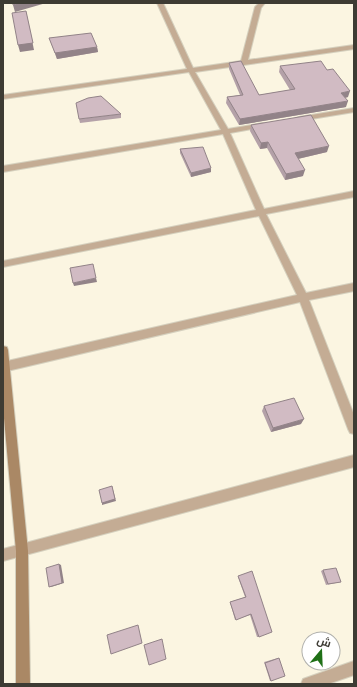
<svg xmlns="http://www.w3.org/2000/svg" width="357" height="687" viewBox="0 0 357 687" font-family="Literata,Cairo,serif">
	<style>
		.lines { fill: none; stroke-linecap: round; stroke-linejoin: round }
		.street-casing { stroke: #d5d0be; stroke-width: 2 }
		.secondary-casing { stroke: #d5d0be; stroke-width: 2 }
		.street { fill: #c4ac94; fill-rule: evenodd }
		.secondary { fill: #aa8865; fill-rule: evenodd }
		.wall { fill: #b4a1a8 }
		.shaded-wall { fill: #928388 }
		.building { fill: #d1bbc3; stroke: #928388 }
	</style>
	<rect width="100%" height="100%" fill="#fbf5e1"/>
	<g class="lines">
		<defs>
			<g id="street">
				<path d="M 157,3 L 163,3 L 193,68 L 241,61 L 255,7 L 259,3 L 265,3 L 261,8 L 248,60 L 354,45 L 354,49 L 195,72 L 228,129 L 263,123 L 267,125 L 263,127 L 230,133 L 264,209 L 354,191 L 354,197 L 266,214 L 306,293 L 354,283 L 354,291 L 309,300 L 354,415 L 354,434 L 350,433 L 348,429 L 300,302 L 3,372 L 3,362 L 297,295 L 259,216 L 3,267 L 3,261 L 256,210 L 223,134 L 3,172 L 3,166 L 221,130 L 189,72 L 3,99 L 3,95 L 187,69 Z"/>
				<path d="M 354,108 L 354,112 L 299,121 L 295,119 L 299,117 Z"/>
				<path d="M 354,455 L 354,467 L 3,561 L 3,549 Z"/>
				<path d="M 354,661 L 354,675 L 328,684 L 301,684 L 303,679 Z"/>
			</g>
			<path id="secondary" d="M 3,346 L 7,347 L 8,350 L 28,551 L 30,684 L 16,684 L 16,551 L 3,407 Z"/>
		</defs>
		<use href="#street" class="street-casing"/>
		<use href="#secondary" class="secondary-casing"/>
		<use href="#street" class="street"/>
		<use href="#secondary" class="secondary"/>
	</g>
	<g class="wall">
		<path d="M 49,38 L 97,47 L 98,52 L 57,59 L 51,43 Z"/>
		<path d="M 229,63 L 259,95 L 290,90 L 279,72 L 280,66 L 348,97 L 345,98 L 346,107 L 239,125 L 226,103 L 227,97 L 240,95 L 229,69 Z"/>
		<path d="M 121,114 L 121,118 L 80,123 L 79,119 Z"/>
		<path d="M 251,125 L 327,152 L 298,159 L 303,176 L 285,180 L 267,148 L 260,149 L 250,131 Z"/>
		<path d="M 180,149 L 211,172 L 191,177 L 180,153 Z"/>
		<path d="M 264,406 L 301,424 L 271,432 L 262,411 Z"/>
		<path d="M 323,570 L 341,582 L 326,585 L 321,571 Z"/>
		<path d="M 252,571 L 259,637 L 257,637 L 250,615 L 235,620 L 230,602 L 245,597 L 238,577 Z"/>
		<path d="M 278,658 L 279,658 L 271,681 L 270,681 L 264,662 Z"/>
	</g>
	<g class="shaded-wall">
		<path d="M 19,3 L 46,3 L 15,12 L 13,5 Z"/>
		<path d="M 26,11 L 34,50 L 20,52 L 18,45 Z"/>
		<path d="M 97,47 L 98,52 L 57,59 L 55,53 Z"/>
		<path d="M 350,91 L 348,97 L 339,99 L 341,93 Z"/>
		<path d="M 348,101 L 346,107 L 239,125 L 240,119 Z"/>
		<path d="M 268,142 L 267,148 L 260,149 L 261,143 Z"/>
		<path d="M 329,146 L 327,152 L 293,160 L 295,153 Z"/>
		<path d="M 211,168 L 211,172 L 191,177 L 191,173 Z"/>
		<path d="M 305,170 L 303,176 L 285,180 L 286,174 Z"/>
		<path d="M 96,278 L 97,282 L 74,286 L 73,283 Z"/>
		<path d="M 304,419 L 301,424 L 271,432 L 273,428 Z"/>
		<path d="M 112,486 L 116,501 L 102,505 L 102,503 Z"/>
		<path d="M 59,564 L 61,565 L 64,583 L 51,587 L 49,587 Z"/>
	</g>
	<g class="building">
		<path d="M 13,3 L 19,3 L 13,5 Z"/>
		<path d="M 26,11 L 33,43 L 18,45 L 12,13 Z"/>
		<path d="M 91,33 L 97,47 L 55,53 L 49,38 Z"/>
		<path d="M 241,61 L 259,95 L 295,89 L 280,66 L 321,61 L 327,70 L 333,69 L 350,91 L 341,93 L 348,101 L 240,119 L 227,97 L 243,95 L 229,63 Z"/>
		<path d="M 101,96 L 121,114 L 79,119 L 76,103 L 88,98 Z"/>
		<path d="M 311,115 L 329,146 L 295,153 L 305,170 L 286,174 L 268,142 L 261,143 L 251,125 Z"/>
		<path d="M 203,147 L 211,168 L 191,173 L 180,149 Z"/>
		<path d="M 93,264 L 96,278 L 73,283 L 70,268 Z"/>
		<path d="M 294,398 L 304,419 L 273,428 L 264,406 Z"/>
		<path d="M 112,486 L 115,499 L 102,503 L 99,490 Z"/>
		<path d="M 59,564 L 62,583 L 49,587 L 46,568 Z"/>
		<path d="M 336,568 L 341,582 L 328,584 L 323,570 Z"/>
		<path d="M 252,571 L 272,632 L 259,637 L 251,614 L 236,620 L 230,602 L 246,597 L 238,576 Z"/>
		<path d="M 138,625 L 142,643 L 111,654 L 107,635 Z"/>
		<path d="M 162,639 L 166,659 L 149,665 L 144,645 Z"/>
		<path d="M 279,658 L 285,676 L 271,681 L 265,663 Z"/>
	</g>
	<rect width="357" height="687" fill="none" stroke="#3d3b33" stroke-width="8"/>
	<g transform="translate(321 651) rotate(19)"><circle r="19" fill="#ffffff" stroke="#b1b1ad"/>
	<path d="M0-3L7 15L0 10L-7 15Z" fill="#1f7017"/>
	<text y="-6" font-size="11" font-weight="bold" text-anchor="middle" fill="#3d3b33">ش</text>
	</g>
</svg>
